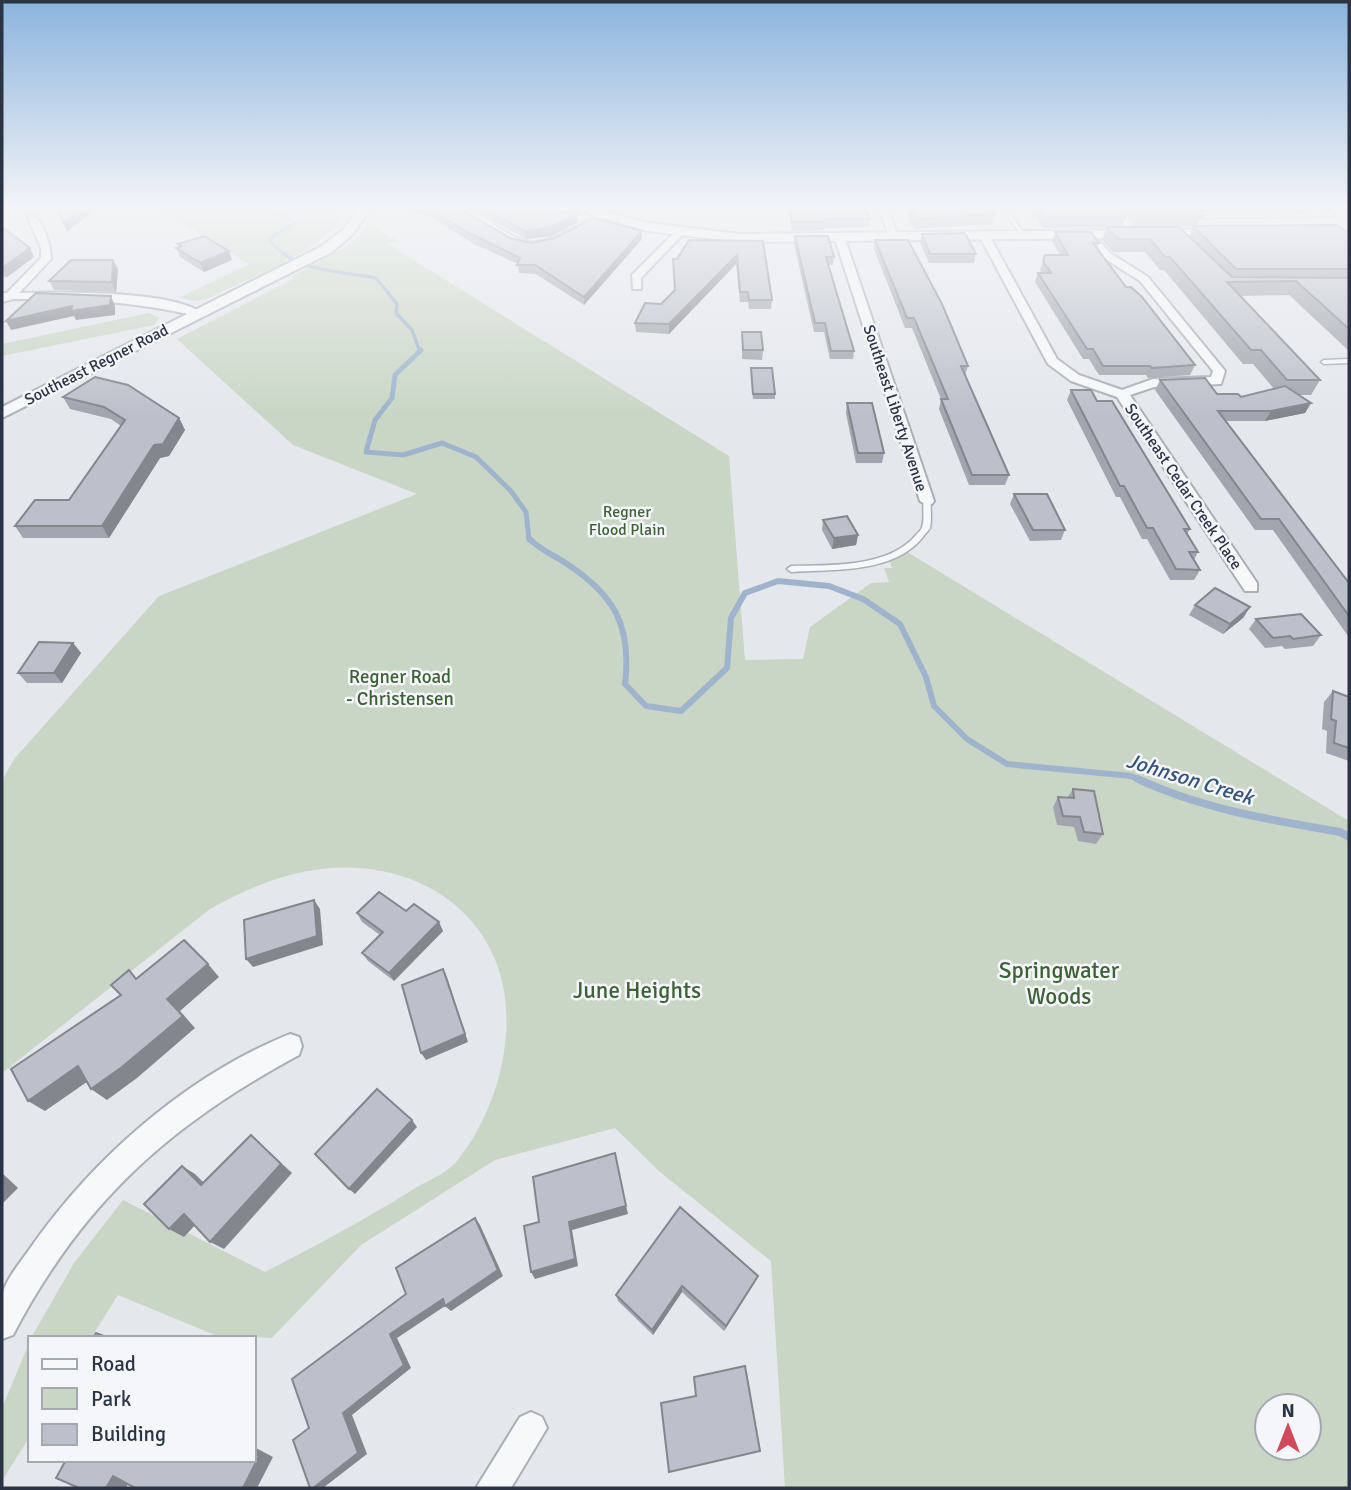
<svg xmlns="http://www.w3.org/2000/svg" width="1351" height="1490" viewBox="0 0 1351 1490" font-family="Signika,sans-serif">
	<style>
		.green { fill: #c9d6c5; fill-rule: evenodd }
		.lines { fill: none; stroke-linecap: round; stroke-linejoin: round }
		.stream-far3 { stroke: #9fb4cc; stroke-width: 3.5 }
		.stream-far2 { stroke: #9fb4cc; stroke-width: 5 }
		.stream-far1 { stroke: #9fb4cc; stroke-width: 6 }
		.stream { stroke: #9fb4cc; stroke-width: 8 }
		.service-casing { stroke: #a9aeb7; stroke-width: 3 }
		.minor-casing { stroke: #a9aeb7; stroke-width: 4 }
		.tertiary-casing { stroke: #a9aeb7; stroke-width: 4 }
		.service { fill: #f7f8fa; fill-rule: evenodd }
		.minor { fill: #f7f8fa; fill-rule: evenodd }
		.tertiary { fill: #f7f8fa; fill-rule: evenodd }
		.wall { fill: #a1a5ae }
		.shaded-wall { fill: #83868d }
		.building { fill: #bbc0ca; stroke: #83868d; stroke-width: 2 }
		.labels { text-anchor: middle; stroke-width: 5; stroke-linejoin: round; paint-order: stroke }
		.far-street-label { font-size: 16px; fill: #2b3445; stroke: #f4f6f9 }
		.far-park-label { font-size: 16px; fill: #3f6138; stroke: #f4f6f9 }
		.park-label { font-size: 19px; fill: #3f6138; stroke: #f4f6f9 }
		.water-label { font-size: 21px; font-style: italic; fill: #34527a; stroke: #f4f6f9 }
		.near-park-label { font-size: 23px; fill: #3f6138; stroke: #f4f6f9 }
	</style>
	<rect width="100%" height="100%" fill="#e4e7ec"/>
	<g class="green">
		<path d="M 136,206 L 325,206 L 343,216 C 319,254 248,278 209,298 L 195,301 L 179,298 L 249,264 L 174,218 Z"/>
		<path d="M 370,224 L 399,242 L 386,243 L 729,456 L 745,660 L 803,659 L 810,627 L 871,583 L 889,582 L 884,568 L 892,568 L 889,558 L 904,550 L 1349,821 L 1349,1488 L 785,1488 L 771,1261 L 660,1172 L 615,1128 L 495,1160 L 361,1245 L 272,1338 L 215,1335 L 118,1295 L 91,1338 L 31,1338 L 74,1263 L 123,1200 L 265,1272 C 317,1245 368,1218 417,1187 C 430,1180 448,1172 457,1161 C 485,1126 503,1079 506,1034 C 515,918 416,851 308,871 C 273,877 241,892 210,909 L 2,1073 L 2,780 L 15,758 L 159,596 L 417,494 L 293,445 L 177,339 L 293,279 L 292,276 L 348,246 ZM 1267,1406 L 1309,1406 L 1309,1448 L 1267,1448 Z"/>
		<path d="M 149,313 L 159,318 L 154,325 L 2,356 L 2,344 Z"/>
		<path d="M 30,1341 L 30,1436 L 2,1481 L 2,1408 Z"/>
	</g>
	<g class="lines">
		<path class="stream-far3" d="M 246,206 L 284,215 L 294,223 L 269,239 C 292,272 340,271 376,278 L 397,304 L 396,313 L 412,330 L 420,352"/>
		<path class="stream-far2" d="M 421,350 L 395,375 L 392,398 L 375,420 L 366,452 L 403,455 L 442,443 L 476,457 L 510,490 L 526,512 L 529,540"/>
		<path class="stream-far1" d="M 529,538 C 537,548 553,555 564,562 C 614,594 632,625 625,684 L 646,706 L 681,711 L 727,668 L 731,618 L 745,593 L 778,581 L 829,586 L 863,599 L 900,624 L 926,677 L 934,706 L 967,739 L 1007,764 L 1131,776 L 1142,781"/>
		<path class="stream" d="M 1138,779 C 1202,809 1271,820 1340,832 L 1349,837"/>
		<defs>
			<g id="service">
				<path d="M 1001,206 L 1005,206 L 1026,237 L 1022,237 Z"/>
				<path d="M 1107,206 L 1111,206 L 1137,233 L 1137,235 L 1133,235 Z"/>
				<path d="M 1318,206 L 1323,206 L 1335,215 L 1333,216 L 1193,218 L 1191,217 L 1193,216 L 1328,214 Z"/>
				<path d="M 1349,359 L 1349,363 L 1324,364 L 1321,362 L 1324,360 Z"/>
				<path d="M 924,499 L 927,499 L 931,501 C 930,509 932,521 930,528 C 930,529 923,536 923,537 C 893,574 834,569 791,572 L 787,569 L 791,566 C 829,565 889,568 916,535 C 917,534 922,529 922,527 C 925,518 922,508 924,499 Z"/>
			</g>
			<g id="minor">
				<path d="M 446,206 C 480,204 510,245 535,242 C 557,240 579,223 599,213 L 607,215 L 555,244 L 531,249 L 512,244 L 484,224 Z"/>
				<path d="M 878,206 L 887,206 L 899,240 L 890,238 Z"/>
				<path d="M 33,215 C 44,222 51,246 51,259 L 19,293 C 60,292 171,290 202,313 L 196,316 C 134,301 76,299 13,299 L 2,302 L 2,293 L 7,293 L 41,258 L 41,248 L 28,218 Z"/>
				<path d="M 676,231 L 684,233 L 641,278 L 641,289 L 633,289 L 632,275 Z"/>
				<path d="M 1086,233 L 1092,233 L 1110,253 L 1148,277 L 1225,371 L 1221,384 L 1154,387 L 1130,395 L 1257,583 L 1257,591 L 1245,591 L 1117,397 L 1071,381 L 1048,364 L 980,237 L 985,234 L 990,237 L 1057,359 L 1079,375 L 1122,390 L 1153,379 L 1211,377 L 1213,371 L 1140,281 L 1102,257 Z"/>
				<path d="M 840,236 L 845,239 L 934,501 L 932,504 L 927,505 L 920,501 L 835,239 Z"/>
				<path d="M 290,1034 L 299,1037 L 302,1046 L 299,1055 C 169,1125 82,1203 13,1335 L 2,1339 C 2,1325 0,1309 2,1296 C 5,1280 20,1263 29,1250 C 92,1159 186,1076 290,1034 Z"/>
				<path d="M 531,1412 L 542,1417 L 547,1428 L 511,1488 L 476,1488 L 520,1417 Z"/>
			</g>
			<g id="tertiary">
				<path d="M 360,206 L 372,206 L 352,235 L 332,252 L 2,418 L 2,407 L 322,246 L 344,229 Z"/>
				<path d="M 564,206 L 582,206 L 649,223 L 740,234 L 1223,229 L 1229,233 L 1223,237 L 740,242 L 648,231 Z"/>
			</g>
		</defs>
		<use href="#service" class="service-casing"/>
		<use href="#minor" class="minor-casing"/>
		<use href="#tertiary" class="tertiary-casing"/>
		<use href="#service" class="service"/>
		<use href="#minor" class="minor"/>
		<use href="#tertiary" class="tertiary"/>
	</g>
	<g class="wall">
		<path d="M 392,206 L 456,206 L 510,238 L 531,243 L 642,231 L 642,239 L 584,305 L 536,274 L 519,273 L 518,264 L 474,244 L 432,218 Z"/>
		<path d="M 462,206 L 539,206 L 553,210 L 577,214 L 578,222 L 551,236 L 526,239 L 472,209 Z"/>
		<path d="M 787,206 L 864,206 L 870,219 L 869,227 L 824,228 L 824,230 L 792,231 Z"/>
		<path d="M 904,206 L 990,206 L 995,214 L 992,224 L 914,229 Z"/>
		<path d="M 1028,206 L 1307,206 L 1304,212 L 1199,213 L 1202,216 L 1197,226 L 1135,227 L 1126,217 L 1122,227 L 1043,228 Z"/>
		<path d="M 1333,206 L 1349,206 L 1349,210 L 1338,210 Z"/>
		<path d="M 1193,226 L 1346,232 L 1349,226 L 1349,351 L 1289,295 L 1240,296 L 1320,380 L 1311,395 L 1298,395 L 1311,403 L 1305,413 L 1265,421 L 1226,421 L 1349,583 L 1349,636 L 1348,636 L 1273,530 L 1255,530 L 1155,390 L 1160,380 L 1217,394 L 1241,397 L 1274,389 L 1253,364 L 1243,364 L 1164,270 L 1160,270 L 1145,252 L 1113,252 L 1102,240 L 1107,227 L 1189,236 Z"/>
		<path d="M 2,227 L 30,248 L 34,257 L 7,277 L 2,277 Z"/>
		<path d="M 1055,232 L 1099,243 L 1097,248 L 1126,287 L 1195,365 L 1190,375 L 1148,378 L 1146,375 L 1099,375 L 1089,359 L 1083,359 L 1035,282 L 1038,273 L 1042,273 L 1040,270 L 1045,255 L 1060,255 L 1052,241 Z"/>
		<path d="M 922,234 L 976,254 L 974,263 L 929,263 L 920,243 Z"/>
		<path d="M 795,236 L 834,257 L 833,265 L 828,265 L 854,351 L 853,359 L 830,359 L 824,332 L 814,332 L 794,244 Z"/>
		<path d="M 875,240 L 968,366 L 965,376 L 1009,475 L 1005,485 L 969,485 L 939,409 L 941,399 L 912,328 L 905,328 L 874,249 Z"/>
		<path d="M 763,241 L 772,300 L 771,309 L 749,309 L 748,302 L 740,302 L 736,264 L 669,334 L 636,332 L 635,323 L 661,304 L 675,290 L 673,268 L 677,259 Z"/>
		<path d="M 178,244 L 229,251 L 232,260 L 204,272 L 180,257 L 176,248 L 179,247 Z"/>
		<path d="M 113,260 L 118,269 L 116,292 L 54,290 L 49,281 Z"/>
		<path d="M 742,332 L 763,350 L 762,360 L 742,359 Z"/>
		<path d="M 751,368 L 775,394 L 775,399 L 753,399 Z"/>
		<path d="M 1071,390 L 1097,401 L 1190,529 L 1187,534 L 1198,552 L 1194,560 L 1200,570 L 1194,580 L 1170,580 L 1147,539 L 1142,539 L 1120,497 L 1116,497 L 1067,400 Z"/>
		<path d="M 63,397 L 179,418 L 185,430 L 169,456 L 160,458 L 109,538 L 23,538 L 15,526 L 69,500 L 121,426 L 111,419 L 70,409 Z"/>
		<path d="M 847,403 L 884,453 L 882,463 L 856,463 L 846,413 Z"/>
		<path d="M 1014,494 L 1065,530 L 1061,540 L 1030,541 L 1010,504 Z"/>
		<path d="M 823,520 L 858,535 L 856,545 L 832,549 L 822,530 Z"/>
		<path d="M 1195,605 L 1250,607 L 1243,618 L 1223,634 L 1189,615 Z"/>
		<path d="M 1256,619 L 1321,635 L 1313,646 L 1285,649 L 1282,646 L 1265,648 L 1249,629 Z"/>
		<path d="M 73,643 L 81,653 L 62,683 L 27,683 L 18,673 Z"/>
		<path d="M 1333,691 L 1349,697 L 1349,761 L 1326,753 L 1327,731 L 1322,729 L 1324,702 Z"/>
		<path d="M 1073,789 L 1103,834 L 1096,844 L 1078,841 L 1074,827 L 1057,825 L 1053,807 L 1058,797 L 1067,798 Z"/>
		<path d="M 406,911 L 443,931 L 394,981 L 368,961 L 362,953 L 380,935 L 362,922 L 357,913 Z"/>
		<path d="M 680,1207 L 755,1282 L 724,1331 L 682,1292 L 653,1335 L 618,1301 L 616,1295 Z"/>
	</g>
	<g class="shaded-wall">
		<path d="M 87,206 L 97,206 L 98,208 L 67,232 L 63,223 Z"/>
		<path d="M 577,214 L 578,222 L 551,236 L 526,239 L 525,231 Z"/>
		<path d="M 642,231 L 642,239 L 584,305 L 584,297 Z"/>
		<path d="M 30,248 L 34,257 L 7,277 L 2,269 Z"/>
		<path d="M 229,251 L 232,260 L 204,272 L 200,263 Z"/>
		<path d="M 737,255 L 736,264 L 669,334 L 669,324 Z"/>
		<path d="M 113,260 L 118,269 L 116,292 L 112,282 Z"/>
		<path d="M 111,296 L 115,306 L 115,315 L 76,320 L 74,316 L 11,330 L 6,321 Z"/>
		<path d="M 1311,403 L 1305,413 L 1265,421 L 1271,411 Z"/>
		<path d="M 179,418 L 185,430 L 169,456 L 160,458 L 109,538 L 102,526 L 154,445 Z"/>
		<path d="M 858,535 L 856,545 L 832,549 L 834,538 Z"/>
		<path d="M 1250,607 L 1243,618 L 1223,634 L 1230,624 Z"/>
		<path d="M 73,643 L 81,653 L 62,683 L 54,673 Z"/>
		<path d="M 314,900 L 320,909 L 323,945 L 253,967 L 246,959 Z"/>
		<path d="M 439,922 L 443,931 L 394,981 L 389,973 Z"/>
		<path d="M 208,964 L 219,977 L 180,1011 L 195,1028 L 137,1078 L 107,1100 L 91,1089 L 167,999 Z"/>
		<path d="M 443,969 L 447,977 L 468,1042 L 426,1060 L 421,1053 Z"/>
		<path d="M 78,1066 L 94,1077 L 45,1111 L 28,1101 Z"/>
		<path d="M 412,1120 L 417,1127 L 355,1194 L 349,1189 Z"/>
		<path d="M 251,1135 L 292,1173 L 224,1249 L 210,1242 Z"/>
		<path d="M 182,1166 L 195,1174 L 215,1194 L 201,1185 Z"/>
		<path d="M 2,1173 L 18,1188 L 2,1204 Z"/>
		<path d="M 626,1206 L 628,1214 L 572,1230 L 578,1266 L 535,1279 L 531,1272 L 569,1222 Z"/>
		<path d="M 184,1214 L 198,1222 L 184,1237 L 169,1229 Z"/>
		<path d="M 475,1218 L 480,1225 L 503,1276 L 451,1311 L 445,1306 L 397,1338 L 411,1368 L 352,1415 L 367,1454 L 323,1488 L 313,1488 L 343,1413 L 390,1334 Z"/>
		<path d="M 758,1276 L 755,1282 L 724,1331 L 726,1326 Z"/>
		<path d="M 682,1286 L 682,1292 L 653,1335 L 652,1330 Z"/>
		<path d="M 254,1447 L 273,1457 L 257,1488 L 243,1488 L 254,1453 Z"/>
		<path d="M 113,1476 L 132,1476 L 126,1488 L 106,1488 Z"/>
	</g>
	<g class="building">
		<path d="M 57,206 L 87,206 L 63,223 Z"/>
		<path d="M 416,206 L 456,206 L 510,238 L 531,243 L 555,238 L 593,218 L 642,231 L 584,297 L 535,265 L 517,265 L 520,258 L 473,235 L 430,210 Z"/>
		<path d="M 479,206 L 539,206 L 553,210 L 577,214 L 550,227 L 525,231 Z"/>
		<path d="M 789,206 L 864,206 L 870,219 L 824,219 L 825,222 L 792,222 Z"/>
		<path d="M 911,206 L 990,206 L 995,214 L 916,219 Z"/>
		<path d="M 1038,206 L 1116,206 L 1126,217 L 1046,217 Z"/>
		<path d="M 1128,206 L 1191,206 L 1202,216 L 1139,216 Z"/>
		<path d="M 1336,225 L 1349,233 L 1349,269 L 1236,269 L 1193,226 Z"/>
		<path d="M 2,227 L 30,248 L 2,268 Z"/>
		<path d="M 1107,227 L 1179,227 L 1232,277 L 1349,278 L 1349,329 L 1296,281 L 1227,282 L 1320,380 L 1287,380 L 1261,350 L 1251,350 L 1170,257 L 1165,257 L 1150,239 L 1118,239 Z"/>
		<path d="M 1055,232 L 1091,232 L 1099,243 L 1093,243 L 1126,287 L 1131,287 L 1142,297 L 1195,365 L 1152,368 L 1150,366 L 1103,366 L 1093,349 L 1087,349 L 1038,273 L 1051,273 L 1043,261 L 1045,255 L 1068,255 Z"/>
		<path d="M 965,233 L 976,254 L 930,254 L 922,234 Z"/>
		<path d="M 204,236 L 229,251 L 200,263 L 176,248 L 182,246 L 178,244 Z"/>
		<path d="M 795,236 L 828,236 L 834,257 L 826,257 L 854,351 L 831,351 L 825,323 L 815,323 Z"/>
		<path d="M 689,240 L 763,241 L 772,300 L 749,300 L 748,292 L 740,292 L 737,255 L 669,324 L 635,323 L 645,303 L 661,304 L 675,290 L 673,259 L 677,259 Z"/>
		<path d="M 875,240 L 908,240 L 942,304 L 968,366 L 961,366 L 1009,475 L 972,475 L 941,399 L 948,399 L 914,318 L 907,318 Z"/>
		<path d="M 71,260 L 113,260 L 112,282 L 49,281 Z"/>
		<path d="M 36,293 L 111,296 L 110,305 L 71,311 L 72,306 L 6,321 Z"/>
		<path d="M 742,332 L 761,332 L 763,350 L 743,350 Z"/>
		<path d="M 751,368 L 772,368 L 775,394 L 753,394 Z"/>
		<path d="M 95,377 L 128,385 L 179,418 L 163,444 L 154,445 L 102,526 L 15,526 L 35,500 L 69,500 L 125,420 L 104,407 L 63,397 Z"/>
		<path d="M 1205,378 L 1217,394 L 1238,394 L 1241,397 L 1285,386 L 1311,403 L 1271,411 L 1218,411 L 1349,583 L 1349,616 L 1279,519 L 1261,519 L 1160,380 Z"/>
		<path d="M 1071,390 L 1091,390 L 1097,401 L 1112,401 L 1190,529 L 1184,529 L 1198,552 L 1189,552 L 1200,570 L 1176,569 L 1153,528 L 1147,528 L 1124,486 L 1120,486 Z"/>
		<path d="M 847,403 L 872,403 L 884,453 L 858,453 Z"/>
		<path d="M 1014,494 L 1047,494 L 1065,530 L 1033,530 Z"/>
		<path d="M 847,516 L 858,535 L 834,538 L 823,520 Z"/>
		<path d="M 1215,588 L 1250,607 L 1230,624 L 1195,605 Z"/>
		<path d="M 1301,614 L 1321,635 L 1293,639 L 1290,636 L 1273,638 L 1256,619 Z"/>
		<path d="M 39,642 L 73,643 L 54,673 L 18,673 Z"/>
		<path d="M 1333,691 L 1349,697 L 1349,748 L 1334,743 L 1336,721 L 1331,719 Z"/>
		<path d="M 1073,789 L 1094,791 L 1103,834 L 1084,832 L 1080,817 L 1063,816 L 1058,797 L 1074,798 Z"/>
		<path d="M 379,892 L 406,911 L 414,904 L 439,922 L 389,973 L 362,953 L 383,932 L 357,913 Z"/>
		<path d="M 314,900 L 317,936 L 246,959 L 244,920 Z"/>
		<path d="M 184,940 L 208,964 L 167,999 L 183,1016 L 122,1067 L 91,1089 L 78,1066 L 28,1101 L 11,1069 L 121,995 L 111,985 L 129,970 L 136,979 Z"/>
		<path d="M 443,969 L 465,1034 L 421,1053 L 402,985 Z"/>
		<path d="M 377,1089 L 412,1120 L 349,1189 L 315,1154 Z"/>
		<path d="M 251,1135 L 281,1164 L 210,1242 L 184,1214 L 169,1229 L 144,1204 L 182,1166 L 201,1185 Z"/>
		<path d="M 615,1153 L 626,1206 L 569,1222 L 575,1259 L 531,1272 L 524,1226 L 539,1222 L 533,1177 Z"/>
		<path d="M 680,1207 L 758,1276 L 726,1326 L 682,1286 L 652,1330 L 616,1295 Z"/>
		<path d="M 475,1218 L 498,1270 L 445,1306 L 443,1299 L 390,1334 L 404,1365 L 343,1413 L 358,1453 L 313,1488 L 310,1488 L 293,1440 L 309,1428 L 292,1379 L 406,1294 L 396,1268 Z"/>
		<path d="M 96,1333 L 109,1338 L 93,1338 Z"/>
		<path d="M 745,1366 L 760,1451 L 669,1472 L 661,1403 L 696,1396 L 694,1377 Z"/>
		<path d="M 254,1453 L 259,1456 L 243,1488 L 135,1488 L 113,1476 L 106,1488 L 79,1488 L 56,1478 L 66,1460 L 254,1460 Z"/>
	</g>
	<linearGradient id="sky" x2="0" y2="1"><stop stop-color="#8bb4dd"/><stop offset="0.5" stop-color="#f3f4f6"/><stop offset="1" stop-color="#f3f4f6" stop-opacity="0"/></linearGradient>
	<rect width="1351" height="414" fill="url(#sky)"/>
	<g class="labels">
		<g class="far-street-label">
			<text transform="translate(96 364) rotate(-27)" y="6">Southeast Regner Road</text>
			<text transform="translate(896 408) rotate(72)" y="6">Southeast Liberty Avenue</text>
			<text transform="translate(1184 486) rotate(56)" y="6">Southeast Cedar Creek Place</text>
		</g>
		<g class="far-park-label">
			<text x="627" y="517">Regner<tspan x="627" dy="18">Flood Plain</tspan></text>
		</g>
		<g class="park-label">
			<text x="400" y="683">Regner Road<tspan x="400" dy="22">- Christensen</tspan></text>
		</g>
		<g class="water-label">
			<text transform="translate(1190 779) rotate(17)" y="7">Johnson Creek</text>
		</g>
		<g class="near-park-label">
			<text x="1059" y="978">Springwater<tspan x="1059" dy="26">Woods</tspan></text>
			<text x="637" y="998">June Heights</text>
		</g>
	</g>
	<rect width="1351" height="1490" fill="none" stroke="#2b3445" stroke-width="7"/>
	<rect x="28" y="1336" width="228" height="126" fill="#f4f6f9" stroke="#a4a8b1" stroke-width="2"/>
	<rect x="42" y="1359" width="35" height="10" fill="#f7f8fa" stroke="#a4a8b1" stroke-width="2"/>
	<text x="91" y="1371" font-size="21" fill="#2b3445">Road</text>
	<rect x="42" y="1388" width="35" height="21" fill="#c9d6c5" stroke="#a4a8b1" stroke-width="2"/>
	<text x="91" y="1406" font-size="21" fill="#2b3445">Park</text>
	<rect x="42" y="1424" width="35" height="21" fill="#bbc0ca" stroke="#a4a8b1" stroke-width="2"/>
	<text x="91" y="1441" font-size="21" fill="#2b3445">Building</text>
	<g transform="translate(1288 1427)"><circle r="33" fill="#f4f6f9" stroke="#a4a8b1" stroke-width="2"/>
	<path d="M0-5L12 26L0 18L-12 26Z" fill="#d1495b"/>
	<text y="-10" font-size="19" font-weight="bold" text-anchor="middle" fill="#2b3445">N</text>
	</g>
</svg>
